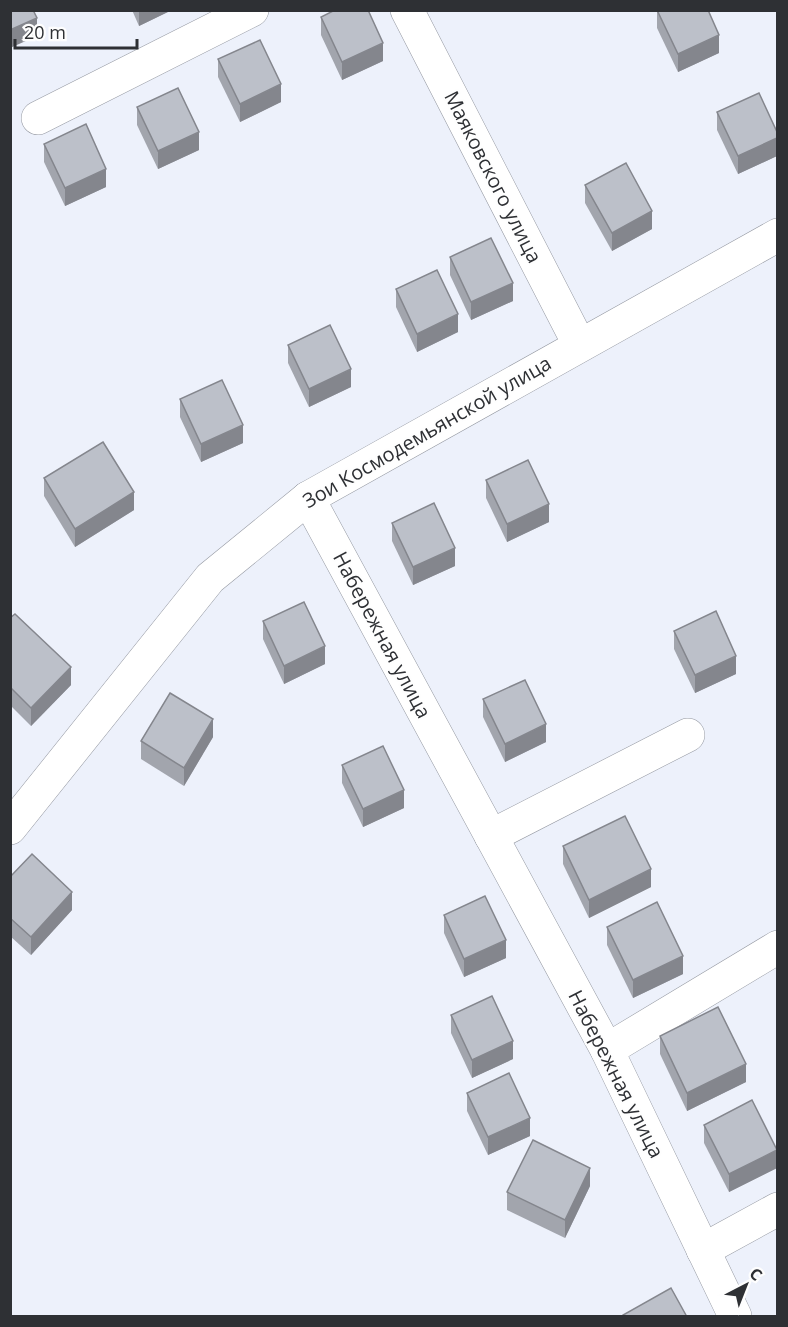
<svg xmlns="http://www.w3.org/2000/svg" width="788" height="1327" viewBox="0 0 788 1327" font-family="'Open Sans',sans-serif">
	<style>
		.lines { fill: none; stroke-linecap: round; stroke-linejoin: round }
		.minor-casing { stroke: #9599a2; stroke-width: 34 }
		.minor { stroke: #fff; stroke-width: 33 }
		.wall { fill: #a2a5ad }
		.shaded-wall { fill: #84868d }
		.building { fill: #bcc0c9; stroke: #84868d; stroke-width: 1.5 }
		.labels { text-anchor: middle; stroke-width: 4.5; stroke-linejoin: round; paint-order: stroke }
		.street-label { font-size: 20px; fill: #2e3034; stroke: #fefefe }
	</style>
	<rect width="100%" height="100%" fill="#edf1fb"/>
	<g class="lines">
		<defs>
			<g id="minor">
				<path d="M 407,10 L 579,344"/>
				<path d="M 38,118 L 252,10"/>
				<path d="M 308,498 L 607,1050 L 735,1316"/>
				<path d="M 10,828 L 210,578 L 308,498 L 778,235"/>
				<path d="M 491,836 L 688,735"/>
				<path d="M 607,1050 L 778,947"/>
				<path d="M 703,1250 L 778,1209"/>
			</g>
		</defs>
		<use href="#minor" class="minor-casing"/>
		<use href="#minor" class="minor"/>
	</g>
	<g class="wall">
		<path d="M 132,10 L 172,10 L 139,26 Z"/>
		<path d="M 657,10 L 719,53 L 678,72 L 657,28 Z"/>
		<path d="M 321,17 L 383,61 L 342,80 L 321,35 Z"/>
		<path d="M 218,59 L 281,102 L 240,122 L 218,77 Z"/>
		<path d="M 137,107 L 199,150 L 158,169 L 137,125 Z"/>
		<path d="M 717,112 L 777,132 L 777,156 L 738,174 L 717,130 Z"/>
		<path d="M 44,144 L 106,187 L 65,206 L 44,162 Z"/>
		<path d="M 585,185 L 652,229 L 612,251 L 585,203 Z"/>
		<path d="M 450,257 L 513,301 L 471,320 L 450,275 Z"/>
		<path d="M 396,289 L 458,332 L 417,352 L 396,307 Z"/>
		<path d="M 288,345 L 351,387 L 309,407 L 288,363 Z"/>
		<path d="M 180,399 L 243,443 L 201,462 L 180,417 Z"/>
		<path d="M 44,478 L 134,510 L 75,547 L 44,496 Z"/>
		<path d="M 486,480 L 549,522 L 507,542 L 486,498 Z"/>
		<path d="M 392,523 L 455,566 L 413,585 L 392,541 Z"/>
		<path d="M 10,618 L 71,685 L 31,726 L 10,705 Z"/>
		<path d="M 263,621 L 325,664 L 284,684 L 263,639 Z"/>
		<path d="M 674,631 L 736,674 L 695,693 L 674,649 Z"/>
		<path d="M 483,699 L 546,742 L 505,762 L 483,717 Z"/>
		<path d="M 213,737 L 184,786 L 141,759 L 141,741 Z"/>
		<path d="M 342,765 L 404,808 L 363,827 L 342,783 Z"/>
		<path d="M 563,846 L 651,887 L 589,918 L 563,864 Z"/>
		<path d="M 10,877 L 72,910 L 31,955 L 10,936 Z"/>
		<path d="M 444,915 L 506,958 L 464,977 L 444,933 Z"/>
		<path d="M 607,927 L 683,974 L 633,998 L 607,945 Z"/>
		<path d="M 451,1015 L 513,1059 L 472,1078 L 451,1033 Z"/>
		<path d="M 660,1036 L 746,1082 L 687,1111 L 660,1054 Z"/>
		<path d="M 467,1093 L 530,1136 L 488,1155 L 467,1111 Z"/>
		<path d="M 704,1125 L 777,1168 L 729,1192 L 704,1143 Z"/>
		<path d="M 590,1186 L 565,1238 L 507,1210 L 507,1192 Z"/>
	</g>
	<g class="shaded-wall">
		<path d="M 139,10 L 172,10 L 139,26 Z"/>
		<path d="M 37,18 L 37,36 L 10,48 L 10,30 Z"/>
		<path d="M 719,35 L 719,53 L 678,72 L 678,54 Z"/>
		<path d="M 383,43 L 383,61 L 342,80 L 342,62 Z"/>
		<path d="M 281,84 L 281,102 L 240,122 L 240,104 Z"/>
		<path d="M 199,132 L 199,150 L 158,169 L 158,151 Z"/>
		<path d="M 777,138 L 777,156 L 738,174 L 738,156 Z"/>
		<path d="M 10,157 L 11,157 L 10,175 Z"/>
		<path d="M 106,169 L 106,187 L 65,206 L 65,188 Z"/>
		<path d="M 652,211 L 652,229 L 612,251 L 612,233 Z"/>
		<path d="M 513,283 L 513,301 L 471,320 L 471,302 Z"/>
		<path d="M 458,314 L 458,332 L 417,352 L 417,334 Z"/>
		<path d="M 351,369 L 351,387 L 309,407 L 309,389 Z"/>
		<path d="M 243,425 L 243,443 L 201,462 L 201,444 Z"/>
		<path d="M 134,492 L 134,510 L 75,547 L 75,529 Z"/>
		<path d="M 549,504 L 549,522 L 507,542 L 507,524 Z"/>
		<path d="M 455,548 L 455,566 L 413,585 L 413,567 Z"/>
		<path d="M 325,646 L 325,664 L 284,684 L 284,666 Z"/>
		<path d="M 736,656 L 736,674 L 695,693 L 695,675 Z"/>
		<path d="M 71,667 L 71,685 L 31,726 L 31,708 Z"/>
		<path d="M 213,719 L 213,737 L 184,786 L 184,768 Z"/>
		<path d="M 546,724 L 546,742 L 505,762 L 505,744 Z"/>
		<path d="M 404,790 L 404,808 L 363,827 L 363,809 Z"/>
		<path d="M 651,869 L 651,887 L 589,918 L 589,900 Z"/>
		<path d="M 72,892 L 72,910 L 31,955 L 31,937 Z"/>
		<path d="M 506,940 L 506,958 L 464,977 L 464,959 Z"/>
		<path d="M 683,956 L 683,974 L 633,998 L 633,980 Z"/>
		<path d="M 513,1041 L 513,1059 L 472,1078 L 472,1060 Z"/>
		<path d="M 746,1064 L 746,1082 L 687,1111 L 687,1093 Z"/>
		<path d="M 530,1118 L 530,1136 L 488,1155 L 488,1137 Z"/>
		<path d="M 777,1150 L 777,1168 L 729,1192 L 729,1174 Z"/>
		<path d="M 590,1168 L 590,1186 L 565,1238 L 565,1220 Z"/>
	</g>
	<g class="building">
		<path d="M 10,10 L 33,10 L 37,18 L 10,30 Z"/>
		<path d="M 335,10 L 368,10 L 383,43 L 342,62 L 321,17 Z"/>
		<path d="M 657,10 L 708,10 L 719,35 L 678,54 Z"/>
		<path d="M 260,40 L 281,84 L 240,104 L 218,59 Z"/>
		<path d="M 178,88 L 199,132 L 158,151 L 137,107 Z"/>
		<path d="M 759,93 L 777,132 L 777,138 L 738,156 L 717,112 Z"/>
		<path d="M 86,124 L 106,169 L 65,188 L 44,144 Z"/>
		<path d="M 626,163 L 652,211 L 612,233 L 585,185 Z"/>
		<path d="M 491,238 L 513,283 L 471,302 L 450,257 Z"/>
		<path d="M 437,270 L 458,314 L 417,334 L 396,289 Z"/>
		<path d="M 330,325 L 351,369 L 309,389 L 288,345 Z"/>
		<path d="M 222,380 L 243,425 L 201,444 L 180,399 Z"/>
		<path d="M 103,442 L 134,492 L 75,529 L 44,478 Z"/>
		<path d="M 528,460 L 549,504 L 507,524 L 486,480 Z"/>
		<path d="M 434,503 L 455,548 L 413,567 L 392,523 Z"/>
		<path d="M 304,602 L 325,646 L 284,666 L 263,621 Z"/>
		<path d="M 716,611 L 736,656 L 695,675 L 674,631 Z"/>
		<path d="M 15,614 L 71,667 L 31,708 L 10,687 L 10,618 Z"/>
		<path d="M 525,680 L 546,724 L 505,744 L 483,699 Z"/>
		<path d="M 170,693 L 213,719 L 184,768 L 141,741 Z"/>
		<path d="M 383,746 L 404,790 L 363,809 L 342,765 Z"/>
		<path d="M 625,816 L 651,869 L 589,900 L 563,846 Z"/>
		<path d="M 32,854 L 72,892 L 31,937 L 10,918 L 10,877 Z"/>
		<path d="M 485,896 L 506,940 L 464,959 L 444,915 Z"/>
		<path d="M 657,902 L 683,956 L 633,980 L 607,927 Z"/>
		<path d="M 492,996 L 513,1041 L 472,1060 L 451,1015 Z"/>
		<path d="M 718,1007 L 746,1064 L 687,1093 L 660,1036 Z"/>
		<path d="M 509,1073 L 530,1118 L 488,1137 L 467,1093 Z"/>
		<path d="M 752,1100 L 777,1150 L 729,1174 L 704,1125 Z"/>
		<path d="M 533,1140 L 590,1168 L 565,1220 L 507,1192 Z"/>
		<path d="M 671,1288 L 687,1317 L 624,1317 L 623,1315 Z"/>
	</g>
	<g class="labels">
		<g class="street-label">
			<text transform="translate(493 177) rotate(63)" y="7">Маяковского улица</text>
			<text transform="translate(427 432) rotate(-30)" y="7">Зои Космодемьянской улица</text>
			<text transform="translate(382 635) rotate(62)" y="7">Набережная улица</text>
			<text transform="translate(616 1074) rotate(63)" y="7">Набережная улица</text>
		</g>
	</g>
	<rect width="788" height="1327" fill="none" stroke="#2e3034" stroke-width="24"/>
	<g transform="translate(746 1285) rotate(42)" stroke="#fefefe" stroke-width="4.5" paint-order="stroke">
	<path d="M0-4.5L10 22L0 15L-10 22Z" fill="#2e3034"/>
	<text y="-9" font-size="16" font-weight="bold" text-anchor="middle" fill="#2e3034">С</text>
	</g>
	<path d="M15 39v9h122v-9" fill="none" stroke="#2e3034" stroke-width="3"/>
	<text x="24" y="39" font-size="18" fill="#2e3034" stroke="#fefefe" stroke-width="4.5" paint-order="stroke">20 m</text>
</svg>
